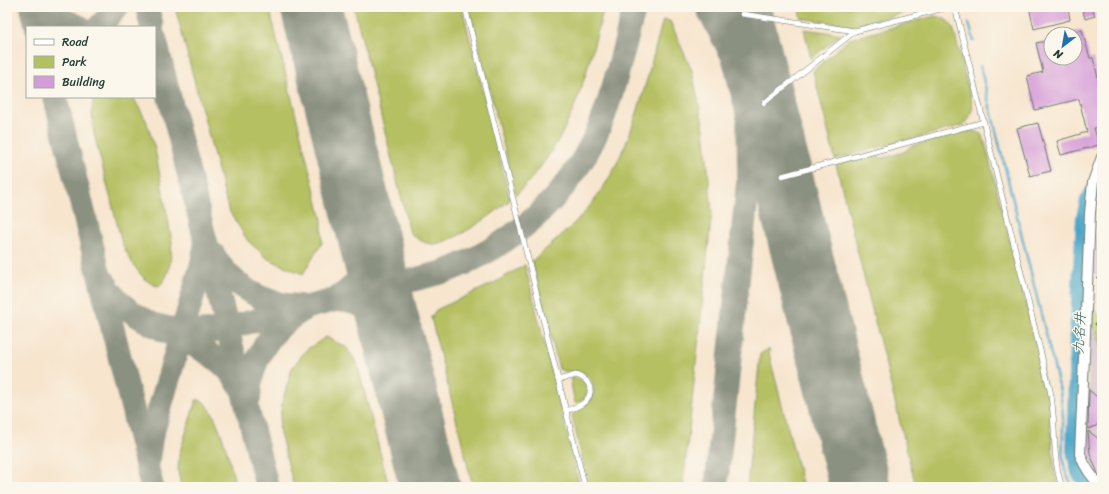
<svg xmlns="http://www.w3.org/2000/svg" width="1109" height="494" viewBox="0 0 1109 494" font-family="Sriracha,'Klee One',sans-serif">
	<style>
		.industrial { fill: #d1bdc9 }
		.green { fill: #b5c062; stroke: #6a7e4b }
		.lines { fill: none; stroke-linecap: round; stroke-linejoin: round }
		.stream { stroke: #4aa5c8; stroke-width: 2.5 }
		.river { stroke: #4aa5c8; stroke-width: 16 }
		.taxiway { stroke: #8b9181; stroke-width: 24 }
		.runway { stroke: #8b9181; stroke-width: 61 }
		.building { fill: #d59cd8 }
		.lane-casing { stroke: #6b786a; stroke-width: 6 }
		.street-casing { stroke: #6b786a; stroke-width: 12 }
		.path { stroke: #6b786a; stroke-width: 1.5; stroke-dasharray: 3 3; stroke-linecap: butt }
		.lane { stroke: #fff; stroke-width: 5 }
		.street { stroke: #fff; stroke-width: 10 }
		.labels { text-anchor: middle; stroke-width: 3; stroke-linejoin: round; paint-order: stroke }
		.water-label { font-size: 14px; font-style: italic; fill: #2c5c60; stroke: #fbf7ec }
	</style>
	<rect width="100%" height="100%" fill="#fbf7ec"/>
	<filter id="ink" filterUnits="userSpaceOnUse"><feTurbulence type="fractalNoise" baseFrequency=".025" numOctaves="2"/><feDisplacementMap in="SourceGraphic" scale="8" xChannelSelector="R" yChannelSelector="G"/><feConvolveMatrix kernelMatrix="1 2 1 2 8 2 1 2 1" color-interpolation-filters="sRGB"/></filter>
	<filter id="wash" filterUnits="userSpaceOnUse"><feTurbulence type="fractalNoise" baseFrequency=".012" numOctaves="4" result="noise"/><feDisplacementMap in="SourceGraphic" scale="16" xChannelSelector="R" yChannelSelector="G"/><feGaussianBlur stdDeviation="0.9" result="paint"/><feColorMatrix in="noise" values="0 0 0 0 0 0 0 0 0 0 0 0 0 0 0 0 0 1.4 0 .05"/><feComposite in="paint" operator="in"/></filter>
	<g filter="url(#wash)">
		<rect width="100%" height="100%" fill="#f7e5ce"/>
		<g class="industrial">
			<path d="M 1102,210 L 1102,279 L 1093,273 L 1099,215 Z"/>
			<path d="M 1091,327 L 1094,328 L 1102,349 L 1102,478 L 1095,470 L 1088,453 L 1086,430 Z"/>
		</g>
		<g class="green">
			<path d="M 175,7 L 269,7 L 322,220 L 322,243 L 303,274 L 268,259 L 248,241 L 228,209 Z"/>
			<path d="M 354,7 L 462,7 L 510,200 C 492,215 458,240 435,244 C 426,245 417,239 410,233 Z"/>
			<path d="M 469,7 L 604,7 C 584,82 573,138 516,195 Z"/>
			<path d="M 798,7 L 928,7 L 852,26 L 801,18 Z"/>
			<path d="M 934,16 C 943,17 951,21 954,31 L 973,107 L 969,119 L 961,126 L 835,159 L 813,71 L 849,39 Z"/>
			<path d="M 663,20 L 670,21 L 692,71 L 704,129 L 712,211 L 683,487 L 589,487 L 572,416 C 577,403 598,407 593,385 C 592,380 588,376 583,373 C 575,369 567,374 559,369 L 532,261 C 555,241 581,220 599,194 C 634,143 646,80 663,20 Z"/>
			<path d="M 804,29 L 841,34 L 811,59 Z"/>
			<path d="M 93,97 L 133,97 L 146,120 L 155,149 L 172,241 C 171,254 171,279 158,286 C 142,284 128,256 122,243 L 94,134 L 92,113 Z"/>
			<path d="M 965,131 L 973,131 L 981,134 L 985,143 L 1038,352 L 1048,403 L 1055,475 L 1060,487 L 916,487 L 836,164 L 873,155 L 883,158 L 904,152 L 911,146 Z"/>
			<path d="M 525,265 L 580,487 L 473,487 L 432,322 L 431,317 L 436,310 L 494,283 Z"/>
			<path d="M 1092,308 L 1095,308 L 1102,321 L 1102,348 L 1095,328 L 1091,327 Z"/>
			<path d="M 326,337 L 346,347 L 357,363 L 389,487 L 294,487 L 279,429 L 282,403 L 292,368 L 306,350 Z"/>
			<path d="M 769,349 L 770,358 L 803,487 L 747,487 L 760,354 Z"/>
			<path d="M 576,378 C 591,382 590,400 575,403 L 570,379 Z"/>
			<path d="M 196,400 C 216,396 232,471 236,487 L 181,487 L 178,471 L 179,455 Z"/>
		</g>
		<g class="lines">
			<g class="stream">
				<path d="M 969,23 L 974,41"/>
				<path d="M 980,66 L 1060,391 C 1061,400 1063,409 1063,418 C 1064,440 1057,470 1075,487"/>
			</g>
			<path class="river" d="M 1092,487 L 1079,473 L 1074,451 L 1077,336 L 1084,217 L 1088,200 L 1102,178"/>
			<g class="taxiway">
				<path d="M 32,7 L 37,27"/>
				<path d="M 46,7 L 59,18 L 80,27"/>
				<path d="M 147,7 L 152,27"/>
				<path d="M 707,7 L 740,70"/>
				<path d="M 99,27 L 117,7"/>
				<path d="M 155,39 L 267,487"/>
				<path d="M 55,97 L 152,487"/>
				<path d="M 755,104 L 789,205"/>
				<path d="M 213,254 C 231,285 262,305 299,306"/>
				<path d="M 104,281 C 132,335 213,335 239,385"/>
				<path d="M 339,297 C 363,282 370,263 368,236"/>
				<path d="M 336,300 C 368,301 384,319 395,347"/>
				<path d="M 151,324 L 183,332 L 215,331 L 447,271 C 517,243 573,193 602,121 C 616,85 624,45 635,7"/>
				<path d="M 249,399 C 250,362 268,331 300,312"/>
				<path d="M 148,459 L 151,438 L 202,264 L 205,248"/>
				<path d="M 716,487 L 749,174 L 748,87 L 738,7"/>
			</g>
			<g class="runway">
				<path d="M 311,7 L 430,487"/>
				<path d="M 740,7 L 860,487"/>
			</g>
		</g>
		<g id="blocks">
			<g class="building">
				<path d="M 1029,7 L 1068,7 L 1070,20 L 1034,29 Z"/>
				<path d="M 1082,7 L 1092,7 L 1095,16 L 1085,19 Z"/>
				<path d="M 1082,30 L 1090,58 L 1093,58 L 1099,82 L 1102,81 L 1102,127 L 1094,128 L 1099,145 L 1061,155 L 1057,141 L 1087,132 L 1079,99 L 1035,110 L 1027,76 L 1043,72 L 1036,43 L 1051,40 L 1051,58 L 1075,58 L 1075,34 L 1073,32 Z"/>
				<path d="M 1038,123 L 1051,171 L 1030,176 L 1017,128 Z"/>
				<path d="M 1089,390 L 1102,401 L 1102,418 L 1096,426 L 1088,429 Z"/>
				<path d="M 1088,431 L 1102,441 L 1102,478 L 1098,474 L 1090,454 Z"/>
			</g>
		</g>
	</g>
	<g filter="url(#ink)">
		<use href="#blocks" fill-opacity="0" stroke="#6b786a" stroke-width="1"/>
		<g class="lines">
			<defs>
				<g id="lane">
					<path d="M 465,7 L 585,487"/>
					<path d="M 955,7 L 1050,390 C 1057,423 1051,456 1062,487"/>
					<path d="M 742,14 L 855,31"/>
					<path d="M 764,103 L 855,31 L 948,7"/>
					<path d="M 782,176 L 984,122"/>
					<path d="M 558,380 L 576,375 C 591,380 596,394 582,404 C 577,407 571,409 566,411"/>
				</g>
				<path id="street" d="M 1102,487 C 1091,477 1085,468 1080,454 L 1090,213 L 1093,182 L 1102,157"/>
			</defs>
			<use href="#lane" class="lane-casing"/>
			<use href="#street" class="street-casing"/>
			<g class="path">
				<path d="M 1097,278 L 1102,281"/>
				<path d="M 1095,323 L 1102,334"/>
			</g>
			<use href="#lane" class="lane"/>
			<use href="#street" class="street"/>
		</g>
	</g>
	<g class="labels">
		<g class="water-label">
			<text transform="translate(1079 333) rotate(-87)" y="5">九名井</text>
		</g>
	</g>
	<rect width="1109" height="494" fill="none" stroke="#fbf7ec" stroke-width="24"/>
	<rect x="26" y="26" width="130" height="72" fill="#fbf7ec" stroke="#a3ada2"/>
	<rect x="34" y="39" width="20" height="6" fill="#ffffff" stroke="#a3ada2"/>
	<text x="62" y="46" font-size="12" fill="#1f3d34">Road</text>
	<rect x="34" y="56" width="20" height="12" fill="#b5c062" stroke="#a3ada2"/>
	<text x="62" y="66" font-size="12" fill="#1f3d34">Park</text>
	<rect x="34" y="76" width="20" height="12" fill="#d59cd8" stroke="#a3ada2"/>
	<text x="62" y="86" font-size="12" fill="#1f3d34">Building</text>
	<g transform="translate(1063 46) rotate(211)"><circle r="19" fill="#fbf7ec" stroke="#a3ada2"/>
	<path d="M0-3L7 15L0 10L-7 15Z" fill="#1f6fb2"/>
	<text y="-6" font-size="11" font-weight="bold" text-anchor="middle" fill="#1f3d34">N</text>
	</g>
</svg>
